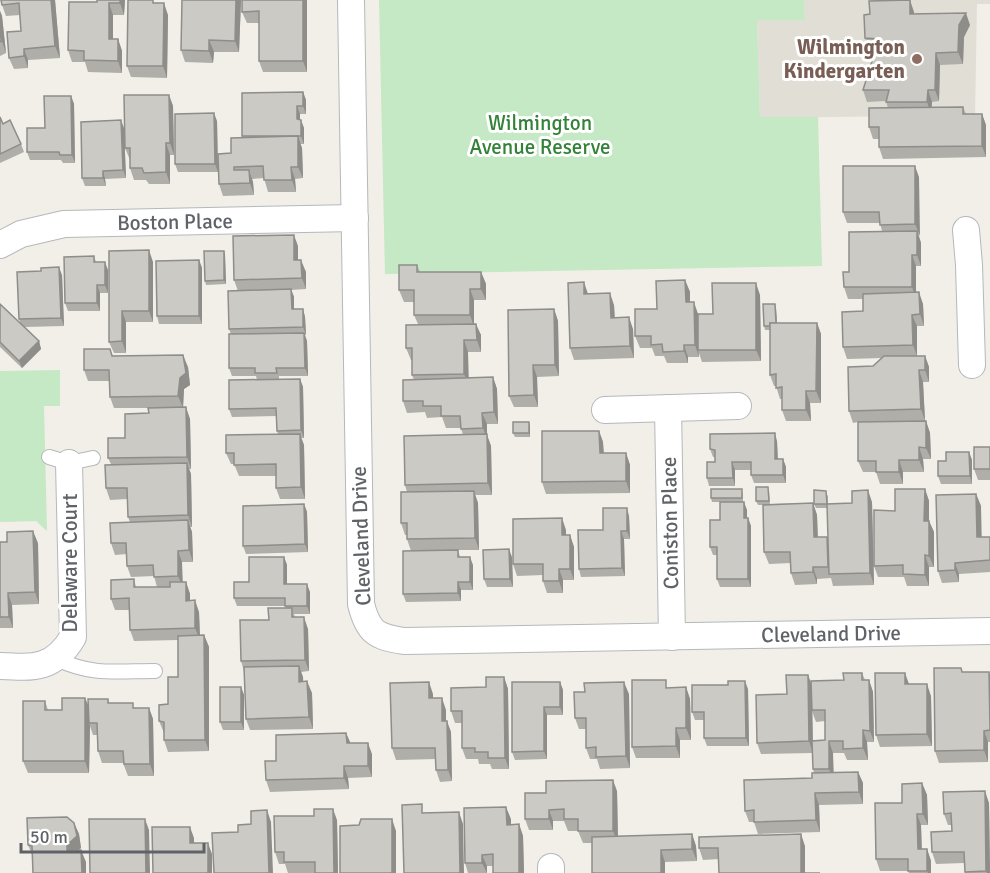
<svg xmlns="http://www.w3.org/2000/svg" width="990" height="873" viewBox="0 0 990 873" font-family="Signika,sans-serif">
	<style>
		.education { fill: #e1ded6 }
		.green { fill: #c5e8c5 }
		.lines { fill: none; stroke-linecap: round; stroke-linejoin: round }
		.lane-casing { stroke: #b5b8bc; stroke-width: 16 }
		.street-casing { stroke: #b5b8bc; stroke-width: 28 }
		.lane { stroke: #fff; stroke-width: 14 }
		.street { stroke: #fff; stroke-width: 26 }
		.wall { fill: #afaea9; fill-rule: evenodd }
		.shaded-wall { fill: #8f8d8a }
		.building { fill: #cccac5; stroke: #8f8d8a; stroke-width: 1.5 }
		.education-dot { fill: #8d6e63; stroke: #fff; stroke-width: 2 }
		.labels { text-anchor: middle; stroke-width: 6; stroke-linejoin: round; paint-order: stroke }
		.education-label { font-size: 21px; font-weight: bold; fill: #785e54; stroke: #fff; text-anchor: end }
		.park-label { font-size: 21px; fill: #348238; stroke: #fff }
		.street-label { font-size: 21px; fill: #5f6368; stroke: #fff }
	</style>
	<rect width="100%" height="100%" fill="#f1efe8"/>
	<path class="education" d="M 804,0 L 990,0 L 990,4 L 977,4 L 975,115 L 760,118 L 757,20 L 805,20 Z"/>
	<g class="green">
		<path d="M 379,0 L 804,0 L 805,20 L 757,20 L 760,117 L 818,117 L 822,266 L 385,274 Z"/>
		<path d="M 60,370 L 60,406 L 44,406 L 47,531 L 36,521 L 0,522 L 0,371 Z"/>
	</g>
	<g class="lines">
		<defs>
			<g id="lane">
				<path d="M 49,457 L 69,463 L 93,458"/>
				<path d="M 57,659 C 92,676 117,671 155,671"/>
			</g>
			<g id="street">
				<path d="M 351,0 L 361,604 C 368,632 376,637 404,641 L 990,631"/>
				<path d="M 966,230 L 969,265 L 972,365"/>
				<path d="M 0,245 L 21,234 L 64,224 L 355,218"/>
				<path d="M 668,408 L 672,637"/>
				<path d="M 605,410 L 738,406"/>
				<path d="M 0,666 C 35,668 54,669 73,637 L 69,463"/>
				<path d="M 551,873 L 551,867"/>
			</g>
		</defs>
		<use href="#lane" class="lane-casing"/>
		<use href="#street" class="street-casing"/>
		<use href="#lane" class="lane"/>
		<use href="#street" class="street"/>
	</g>
	<g class="wall">
		<path d="M 1,0 L 55,0 L 60,58 L 28,60 L 28,68 L 14,69 L 9,58 L 21,31 L 20,15 L 6,16 L 2,5 Z"/>
		<path d="M 125,0 L 124,15 L 113,15 L 113,39 L 118,39 L 122,51 L 122,73 L 88,72 L 85,62 L 72,62 L 68,50 L 97,2 Z"/>
		<path d="M 241,0 L 239,52 L 214,52 L 213,63 L 185,62 L 181,50 Z"/>
		<path d="M 242,0 L 307,0 L 307,72 L 263,72 L 259,61 L 259,23 L 247,23 L 242,12 Z"/>
		<path d="M 157,3 L 168,15 L 167,78 L 131,77 L 127,66 Z"/>
		<path d="M 0,11 L 2,16 L 6,53 L 0,56 Z"/>
		<path d="M 914,12 L 914,14 L 970,25 L 964,37 L 963,64 L 940,65 L 939,101 L 932,102 L 932,107 L 963,107 L 966,114 L 982,114 L 986,125 L 986,157 L 883,159 L 879,147 L 879,139 L 873,139 L 869,127 L 888,108 L 886,101 L 867,102 L 863,90 L 876,50 L 869,50 L 865,38 Z"/>
		<path d="M 303,92 L 306,100 L 306,114 L 300,114 L 300,119 L 304,128 L 304,144 L 300,144 L 302,148 L 303,178 L 295,179 L 296,192 L 268,192 L 264,178 L 252,179 L 253,182 L 254,195 L 223,196 L 219,184 L 231,153 L 243,138 L 242,136 Z"/>
		<path d="M 169,95 L 173,106 L 174,155 L 170,155 L 170,184 L 149,184 L 146,180 L 134,180 L 130,168 L 130,160 L 125,148 Z"/>
		<path d="M 71,96 L 74,104 L 75,163 L 63,163 L 61,160 L 30,160 L 27,152 L 45,128 Z"/>
		<path d="M 0,117 L 3,124 L 21,144 L 24,152 L 0,163 Z"/>
		<path d="M 217,121 L 218,172 L 178,172 L 175,164 Z"/>
		<path d="M 124,128 L 126,178 L 105,179 L 106,186 L 85,186 L 82,178 Z"/>
		<path d="M 919,177 L 919,236 L 921,243 L 921,266 L 916,266 L 916,292 L 923,304 L 924,326 L 917,326 L 917,356 L 925,356 L 929,367 L 929,382 L 923,382 L 925,421 L 926,421 L 930,433 L 931,459 L 923,459 L 924,472 L 903,472 L 903,484 L 880,484 L 876,472 L 863,472 L 858,461 L 858,422 L 853,423 L 849,411 L 873,366 L 883,358 L 847,359 L 843,347 L 863,311 L 863,299 L 848,299 L 844,287 L 882,231 L 880,223 L 847,223 L 843,212 Z"/>
		<path d="M 298,246 L 298,260 L 306,272 L 306,289 L 291,290 L 294,297 L 294,309 L 303,309 L 305,317 L 306,335 L 305,335 L 307,341 L 308,376 L 279,376 L 279,379 L 300,379 L 303,387 L 304,438 L 301,438 L 304,445 L 305,499 L 280,499 L 276,488 L 276,476 L 239,476 L 234,464 L 231,464 L 226,453 L 278,434 L 277,431 L 276,416 L 232,417 L 229,409 L 257,380 L 256,376 L 232,376 L 229,368 L 231,334 L 229,329 L 238,291 L 234,280 Z"/>
		<path d="M 109,251 L 153,262 L 153,322 L 126,322 L 126,353 L 114,353 L 109,342 Z"/>
		<path d="M 224,251 L 225,255 L 226,284 L 206,285 L 205,281 Z"/>
		<path d="M 94,256 L 96,262 L 108,270 L 108,293 L 100,293 L 100,311 L 68,311 L 65,303 Z"/>
		<path d="M 199,260 L 202,268 L 202,324 L 159,324 L 157,316 Z"/>
		<path d="M 417,265 L 420,272 L 481,272 L 486,284 L 486,300 L 474,300 L 474,324 L 481,335 L 481,352 L 468,352 L 468,378 L 493,377 L 497,389 L 498,424 L 487,424 L 487,435 L 491,446 L 492,495 L 475,495 L 478,503 L 479,550 L 458,550 L 460,557 L 473,565 L 473,590 L 461,590 L 461,601 L 406,602 L 403,594 L 411,551 L 407,539 L 407,535 L 405,535 L 401,523 L 407,492 L 405,485 L 463,435 L 461,428 L 446,428 L 442,417 L 427,418 L 425,412 L 407,413 L 403,401 L 414,380 L 412,375 L 412,360 L 411,360 L 406,348 L 418,324 L 414,315 L 414,302 L 404,302 L 399,290 Z"/>
		<path d="M 62,275 L 64,326 L 25,327 L 39,341 L 41,349 L 22,368 L 0,347 L 0,304 L 20,323 L 19,319 Z"/>
		<path d="M 685,280 L 690,292 L 690,302 L 698,314 L 713,314 L 760,295 L 761,361 L 702,362 L 699,353 L 699,357 L 688,357 L 688,363 L 667,363 L 664,356 L 655,356 L 652,348 L 640,348 L 635,336 Z"/>
		<path d="M 588,293 L 614,305 L 615,318 L 633,329 L 634,358 L 574,360 L 570,348 Z"/>
		<path d="M 776,308 L 777,323 L 817,323 L 821,334 L 821,403 L 810,403 L 811,421 L 786,421 L 782,410 L 782,399 L 780,399 L 776,386 L 774,386 L 770,375 L 770,330 L 765,330 L 764,326 Z"/>
		<path d="M 554,309 L 558,321 L 559,376 L 537,377 L 538,407 L 514,407 L 509,396 Z"/>
		<path d="M 110,349 L 113,356 L 188,367 L 190,385 L 184,389 L 183,407 L 190,419 L 191,469 L 189,469 L 191,474 L 192,527 L 190,527 L 192,532 L 193,562 L 182,562 L 182,582 L 186,582 L 190,594 L 190,600 L 199,612 L 200,636 L 204,635 L 209,647 L 209,751 L 168,752 L 164,740 L 164,733 L 159,721 L 168,704 L 178,677 L 178,640 L 134,641 L 130,630 L 130,610 L 115,610 L 111,599 L 134,579 L 136,587 L 157,587 L 154,576 L 131,577 L 127,566 L 127,554 L 115,555 L 111,543 L 130,522 L 128,517 L 127,499 L 110,500 L 106,488 L 111,464 L 108,458 L 125,438 L 149,413 L 148,408 L 114,408 L 110,397 L 109,381 L 88,381 L 84,370 Z"/>
		<path d="M 530,426 L 530,437 L 515,437 L 513,433 Z"/>
		<path d="M 599,431 L 603,442 L 604,453 L 626,453 L 630,465 L 630,493 L 546,494 L 542,482 Z"/>
		<path d="M 777,441 L 778,459 L 783,459 L 786,467 L 786,483 L 754,483 L 751,475 L 751,470 L 735,470 L 735,486 L 709,486 L 707,478 L 715,462 L 715,457 L 713,457 L 710,449 Z"/>
		<path d="M 990,447 L 990,480 L 978,480 L 974,469 Z"/>
		<path d="M 969,452 L 972,460 L 972,484 L 941,484 L 938,476 L 946,461 Z"/>
		<path d="M 925,489 L 929,501 L 929,521 L 934,532 L 934,567 L 929,567 L 929,586 L 907,586 L 904,577 L 878,577 L 874,566 L 895,511 Z"/>
		<path d="M 769,491 L 770,504 L 813,503 L 817,515 L 818,537 L 828,541 L 828,508 L 816,508 L 814,504 L 828,495 L 828,504 L 872,502 L 874,585 L 833,586 L 831,578 L 817,579 L 817,584 L 795,585 L 791,573 L 791,563 L 769,564 L 764,552 L 763,505 L 758,505 L 756,501 Z"/>
		<path d="M 743,493 L 743,502 L 747,510 L 747,518 L 748,518 L 751,526 L 751,587 L 720,587 L 717,579 L 717,555 L 713,555 L 710,547 L 720,520 L 722,502 L 712,502 L 711,498 Z"/>
		<path d="M 976,494 L 981,506 L 981,537 L 990,537 L 990,572 L 959,574 L 959,582 L 942,583 L 938,571 Z"/>
		<path d="M 304,504 L 307,512 L 308,552 L 246,554 L 243,546 Z"/>
		<path d="M 629,516 L 630,539 L 624,539 L 625,576 L 581,577 L 579,569 L 603,530 Z"/>
		<path d="M 566,530 L 566,535 L 570,535 L 574,547 L 574,580 L 563,580 L 563,593 L 547,593 L 543,581 L 543,575 L 517,576 L 513,564 Z"/>
		<path d="M 0,542 L 38,543 L 39,604 L 12,605 L 13,628 L 0,628 Z"/>
		<path d="M 284,557 L 287,565 L 287,584 L 310,592 L 310,614 L 294,614 L 295,617 L 308,629 L 309,671 L 301,672 L 303,677 L 303,681 L 312,693 L 313,729 L 250,730 L 246,719 L 244,671 L 241,661 L 269,620 L 286,608 L 285,606 L 237,606 L 234,598 L 249,582 Z"/>
		<path d="M 512,557 L 513,587 L 487,587 L 484,579 Z"/>
		<path d="M 963,672 L 989,672 L 990,675 L 990,742 L 988,742 L 988,762 L 939,763 L 935,751 Z"/>
		<path d="M 862,673 L 865,680 L 869,680 L 873,692 L 874,742 L 867,742 L 868,760 L 847,760 L 844,753 L 833,753 L 833,772 L 858,772 L 863,783 L 863,804 L 819,805 L 820,832 L 758,834 L 754,822 L 749,822 L 745,811 L 812,778 L 814,773 L 813,769 L 812,753 L 761,754 L 757,743 L 787,694 L 808,675 L 812,686 L 844,680 ZM 812,711 L 816,722 L 825,721 L 825,740 L 813,741 Z"/>
		<path d="M 504,677 L 508,689 L 509,769 L 492,769 L 490,764 L 479,764 L 478,759 L 466,759 L 462,748 L 462,723 L 455,723 L 451,711 L 486,687 Z"/>
		<path d="M 560,682 L 563,690 L 563,715 L 547,715 L 547,759 L 515,760 L 512,752 Z"/>
		<path d="M 909,684 L 931,696 L 932,746 L 880,747 L 876,735 Z"/>
		<path d="M 241,687 L 244,695 L 244,730 L 223,730 L 220,722 Z"/>
		<path d="M 686,687 L 690,699 L 691,740 L 680,740 L 680,758 L 636,758 L 632,747 L 669,688 Z"/>
		<path d="M 748,689 L 749,746 L 707,746 L 704,738 L 704,720 L 695,720 L 692,712 Z"/>
		<path d="M 433,694 L 433,698 L 446,710 L 446,721 L 451,732 L 452,781 L 440,782 L 436,770 L 436,759 L 396,760 L 392,748 Z"/>
		<path d="M 629,694 L 630,768 L 600,769 L 597,759 L 590,759 L 586,748 L 586,729 L 579,729 L 575,718 Z"/>
		<path d="M 108,699 L 109,703 L 135,708 L 149,708 L 153,719 L 154,776 L 128,776 L 123,763 L 102,763 L 98,751 L 97,735 L 93,735 L 90,726 L 89,773 L 28,773 L 23,761 L 45,701 L 48,710 L 62,710 L 88,706 Z"/>
		<path d="M 346,733 L 350,743 L 372,754 L 372,777 L 348,778 L 349,789 L 270,792 L 266,780 L 276,761 Z"/>
		<path d="M 922,783 L 927,795 L 928,825 L 921,825 L 922,849 L 927,849 L 931,861 L 931,873 L 909,873 L 908,871 L 880,871 L 876,859 L 902,803 Z"/>
		<path d="M 617,791 L 618,836 L 692,834 L 696,846 L 697,861 L 665,862 L 665,873 L 592,873 L 592,843 L 583,843 L 578,831 L 568,831 L 564,821 L 553,821 L 553,830 L 529,830 L 525,819 L 525,793 Z"/>
		<path d="M 989,803 L 990,873 L 965,873 L 964,863 L 936,864 L 932,852 L 952,831 L 951,825 L 948,825 L 944,814 Z"/>
		<path d="M 511,819 L 511,825 L 519,824 L 523,836 L 524,873 L 493,873 L 493,866 L 487,866 L 487,873 L 468,873 L 465,863 Z"/>
		<path d="M 337,820 L 338,873 L 288,873 L 285,864 L 279,864 L 275,852 Z"/>
		<path d="M 74,823 L 79,834 L 81,848 L 78,850 L 86,862 L 33,857 L 28,845 Z"/>
		<path d="M 805,846 L 719,873 L 719,859 L 703,860 L 699,848 Z"/>
	</g>
	<g class="shaded-wall">
		<path d="M 51,0 L 55,0 L 60,58 L 55,46 Z"/>
		<path d="M 120,0 L 125,0 L 124,15 L 120,3 Z"/>
		<path d="M 236,0 L 241,0 L 239,52 L 235,41 Z"/>
		<path d="M 303,0 L 307,0 L 307,72 L 303,61 Z"/>
		<path d="M 910,0 L 914,12 L 914,25 L 910,14 Z"/>
		<path d="M 109,3 L 113,15 L 113,51 L 109,39 Z"/>
		<path d="M 164,3 L 168,15 L 167,78 L 163,66 Z"/>
		<path d="M 0,11 L 2,16 L 6,53 L 2,41 L 0,27 Z"/>
		<path d="M 966,13 L 970,25 L 964,37 L 963,64 L 958,52 L 959,25 Z"/>
		<path d="M 118,39 L 122,51 L 122,73 L 118,61 Z"/>
		<path d="M 209,40 L 214,52 L 213,63 L 209,51 Z"/>
		<path d="M 24,49 L 28,60 L 28,68 L 24,56 Z"/>
		<path d="M 936,53 L 940,65 L 939,101 L 935,90 Z"/>
		<path d="M 928,90 L 932,102 L 931,114 L 927,102 Z"/>
		<path d="M 303,92 L 306,100 L 306,114 L 303,106 Z"/>
		<path d="M 169,95 L 173,106 L 174,155 L 170,143 Z"/>
		<path d="M 71,96 L 74,104 L 75,163 L 72,155 Z"/>
		<path d="M 297,106 L 300,114 L 300,127 L 297,119 Z"/>
		<path d="M 214,113 L 217,121 L 218,172 L 215,164 Z"/>
		<path d="M 982,114 L 986,125 L 986,157 L 982,146 Z"/>
		<path d="M 121,120 L 124,128 L 126,178 L 123,170 Z"/>
		<path d="M 301,120 L 304,128 L 304,144 L 301,136 Z"/>
		<path d="M 298,136 L 302,148 L 303,178 L 298,167 Z"/>
		<path d="M 166,143 L 170,155 L 170,184 L 166,172 Z"/>
		<path d="M 915,166 L 919,177 L 920,236 L 915,224 Z"/>
		<path d="M 291,167 L 295,179 L 296,192 L 292,180 Z"/>
		<path d="M 249,170 L 253,182 L 254,195 L 250,183 Z"/>
		<path d="M 103,171 L 105,179 L 106,186 L 103,178 Z"/>
		<path d="M 917,231 L 921,243 L 921,266 L 917,255 Z"/>
		<path d="M 294,235 L 298,246 L 298,272 L 294,260 Z"/>
		<path d="M 149,250 L 153,262 L 153,322 L 149,311 Z"/>
		<path d="M 224,251 L 225,255 L 226,284 L 224,280 Z"/>
		<path d="M 912,255 L 916,266 L 916,298 L 912,287 Z"/>
		<path d="M 199,260 L 202,268 L 202,324 L 199,316 Z"/>
		<path d="M 301,260 L 306,272 L 306,289 L 302,278 Z"/>
		<path d="M 105,262 L 108,270 L 108,293 L 105,285 Z"/>
		<path d="M 59,267 L 62,275 L 64,326 L 61,318 Z"/>
		<path d="M 481,272 L 486,284 L 486,300 L 481,289 Z"/>
		<path d="M 685,280 L 690,292 L 690,314 L 686,302 Z"/>
		<path d="M 584,282 L 588,294 L 584,294 Z"/>
		<path d="M 756,283 L 760,295 L 761,361 L 756,350 Z"/>
		<path d="M 97,285 L 100,293 L 100,311 L 97,303 Z"/>
		<path d="M 291,289 L 294,297 L 294,317 L 292,309 Z"/>
		<path d="M 470,289 L 474,300 L 474,327 L 470,315 Z"/>
		<path d="M 919,292 L 923,304 L 924,326 L 920,314 Z"/>
		<path d="M 610,293 L 614,305 L 615,329 L 611,318 Z"/>
		<path d="M 694,302 L 698,314 L 699,350 L 698,350 L 699,357 L 695,345 Z"/>
		<path d="M 775,304 L 776,308 L 777,330 L 776,326 Z"/>
		<path d="M 303,309 L 305,317 L 306,335 L 303,327 Z"/>
		<path d="M 554,309 L 558,321 L 559,376 L 555,365 Z"/>
		<path d="M 122,311 L 126,322 L 126,353 L 122,341 Z"/>
		<path d="M 912,315 L 917,326 L 917,356 L 913,345 Z"/>
		<path d="M 629,317 L 633,329 L 634,358 L 630,346 Z"/>
		<path d="M 817,323 L 821,334 L 821,403 L 816,391 Z"/>
		<path d="M 476,324 L 481,335 L 481,352 L 477,340 Z"/>
		<path d="M 304,333 L 307,341 L 308,376 L 305,368 Z"/>
		<path d="M 464,340 L 468,352 L 469,386 L 464,374 Z"/>
		<path d="M 39,341 L 41,349 L 22,368 L 19,361 Z"/>
		<path d="M 684,345 L 688,357 L 688,363 L 684,351 Z"/>
		<path d="M 183,355 L 188,367 L 190,385 L 184,389 L 183,408 L 178,396 L 180,378 Z"/>
		<path d="M 925,356 L 929,367 L 929,382 L 925,370 Z"/>
		<path d="M 533,365 L 537,377 L 538,407 L 534,395 Z"/>
		<path d="M 919,370 L 923,382 L 925,421 L 921,409 Z"/>
		<path d="M 493,377 L 497,389 L 498,424 L 494,412 Z"/>
		<path d="M 300,379 L 303,387 L 304,438 L 301,430 Z"/>
		<path d="M 806,391 L 810,403 L 811,421 L 806,410 Z"/>
		<path d="M 186,407 L 190,419 L 191,469 L 187,457 Z"/>
		<path d="M 482,413 L 487,424 L 487,435 L 491,446 L 492,495 L 488,483 L 487,439 L 483,428 Z"/>
		<path d="M 926,421 L 930,433 L 931,459 L 926,448 Z"/>
		<path d="M 529,422 L 530,426 L 530,437 L 529,433 Z"/>
		<path d="M 599,431 L 603,442 L 604,465 L 600,453 Z"/>
		<path d="M 775,433 L 777,441 L 778,467 L 775,459 Z"/>
		<path d="M 300,434 L 304,445 L 305,499 L 301,487 Z"/>
		<path d="M 919,447 L 923,459 L 924,472 L 919,460 Z"/>
		<path d="M 969,452 L 972,460 L 972,484 L 970,476 Z"/>
		<path d="M 626,453 L 630,465 L 630,493 L 626,481 Z"/>
		<path d="M 783,459 L 786,467 L 786,483 L 783,475 Z"/>
		<path d="M 899,460 L 903,472 L 903,484 L 899,472 Z"/>
		<path d="M 732,462 L 735,470 L 735,486 L 733,478 Z"/>
		<path d="M 187,463 L 191,474 L 192,527 L 188,515 Z"/>
		<path d="M 925,489 L 929,501 L 929,532 L 924,521 Z"/>
		<path d="M 868,490 L 872,502 L 874,585 L 870,573 Z"/>
		<path d="M 474,491 L 478,503 L 479,550 L 475,538 Z"/>
		<path d="M 976,494 L 981,506 L 982,549 L 977,537 Z"/>
		<path d="M 744,502 L 747,510 L 747,526 L 744,518 Z"/>
		<path d="M 813,503 L 817,515 L 818,549 L 814,537 Z"/>
		<path d="M 304,504 L 307,512 L 308,552 L 305,544 Z"/>
		<path d="M 627,508 L 629,516 L 630,539 L 627,531 Z"/>
		<path d="M 562,518 L 566,530 L 566,547 L 562,535 Z"/>
		<path d="M 748,518 L 751,526 L 751,587 L 748,579 Z"/>
		<path d="M 188,520 L 192,532 L 193,562 L 189,550 Z"/>
		<path d="M 929,521 L 934,532 L 934,567 L 929,556 Z"/>
		<path d="M 33,531 L 38,543 L 39,604 L 35,592 Z"/>
		<path d="M 621,531 L 624,539 L 625,576 L 622,568 Z"/>
		<path d="M 570,535 L 574,547 L 574,580 L 570,569 Z"/>
		<path d="M 827,537 L 831,548 L 830,574 L 828,567 Z"/>
		<path d="M 509,549 L 512,557 L 513,587 L 510,579 Z"/>
		<path d="M 178,551 L 182,562 L 183,588 L 178,576 Z"/>
		<path d="M 925,555 L 929,567 L 929,586 L 925,575 Z"/>
		<path d="M 284,557 L 287,565 L 287,591 L 284,584 Z"/>
		<path d="M 470,557 L 473,565 L 473,590 L 470,582 Z"/>
		<path d="M 955,563 L 959,574 L 959,582 L 955,570 Z"/>
		<path d="M 813,567 L 817,579 L 817,584 L 813,572 Z"/>
		<path d="M 559,569 L 563,580 L 563,593 L 559,581 Z"/>
		<path d="M 186,582 L 190,594 L 190,612 L 186,601 Z"/>
		<path d="M 458,582 L 461,590 L 461,601 L 458,593 Z"/>
		<path d="M 307,584 L 310,592 L 310,614 L 307,606 Z"/>
		<path d="M 8,593 L 12,605 L 13,628 L 9,617 Z"/>
		<path d="M 195,600 L 199,612 L 200,640 L 195,628 Z"/>
		<path d="M 304,617 L 308,629 L 309,671 L 305,660 Z"/>
		<path d="M 204,635 L 209,647 L 209,751 L 205,740 Z"/>
		<path d="M 299,666 L 303,677 L 304,693 L 299,682 Z"/>
		<path d="M 989,672 L 990,675 L 990,731 L 990,730 Z"/>
		<path d="M 905,673 L 909,684 L 905,684 Z"/>
		<path d="M 808,675 L 812,686 L 813,753 L 809,741 Z"/>
		<path d="M 504,677 L 508,689 L 509,769 L 505,758 Z"/>
		<path d="M 869,680 L 873,692 L 874,742 L 870,731 Z"/>
		<path d="M 307,681 L 312,693 L 313,729 L 309,717 Z"/>
		<path d="M 745,681 L 748,689 L 749,746 L 746,738 Z"/>
		<path d="M 429,682 L 433,694 L 433,710 L 429,698 Z"/>
		<path d="M 560,682 L 563,690 L 563,715 L 560,707 Z"/>
		<path d="M 624,682 L 629,694 L 630,768 L 626,756 Z"/>
		<path d="M 927,684 L 931,696 L 932,746 L 927,734 Z"/>
		<path d="M 241,687 L 244,695 L 244,730 L 241,722 Z"/>
		<path d="M 686,687 L 690,699 L 691,740 L 686,728 Z"/>
		<path d="M 85,698 L 90,709 L 89,723 L 90,726 L 89,773 L 85,761 Z"/>
		<path d="M 442,698 L 446,710 L 446,732 L 442,721 Z"/>
		<path d="M 544,707 L 547,715 L 547,759 L 544,751 Z"/>
		<path d="M 149,708 L 153,719 L 154,776 L 150,764 Z"/>
		<path d="M 447,721 L 451,732 L 452,781 L 448,770 Z"/>
		<path d="M 676,728 L 680,740 L 680,758 L 676,746 Z"/>
		<path d="M 863,730 L 867,742 L 868,760 L 863,748 Z"/>
		<path d="M 984,731 L 988,742 L 988,762 L 984,750 Z"/>
		<path d="M 346,733 L 351,744 L 347,743 Z"/>
		<path d="M 829,741 L 833,753 L 834,781 L 829,769 Z"/>
		<path d="M 368,743 L 372,754 L 372,777 L 368,766 Z"/>
		<path d="M 344,766 L 348,778 L 349,789 L 344,778 Z"/>
		<path d="M 858,772 L 863,783 L 863,804 L 859,792 Z"/>
		<path d="M 613,780 L 617,791 L 618,842 L 613,831 Z"/>
		<path d="M 922,783 L 927,795 L 928,825 L 923,814 Z"/>
		<path d="M 985,791 L 989,803 L 990,873 L 987,873 L 986,871 Z"/>
		<path d="M 815,793 L 819,805 L 820,832 L 816,820 Z"/>
		<path d="M 506,807 L 511,819 L 511,836 L 507,825 Z"/>
		<path d="M 333,809 L 337,820 L 338,873 L 334,873 Z"/>
		<path d="M 267,810 L 271,822 L 273,873 L 269,873 Z"/>
		<path d="M 549,810 L 553,821 L 553,830 L 549,819 Z"/>
		<path d="M 459,812 L 463,824 L 464,873 L 460,873 Z"/>
		<path d="M 917,814 L 921,825 L 922,861 L 918,849 Z"/>
		<path d="M 145,819 L 149,830 L 150,873 L 146,873 Z"/>
		<path d="M 392,819 L 396,831 L 396,873 L 392,873 Z"/>
		<path d="M 74,823 L 79,834 L 81,848 L 71,857 L 67,851 L 67,845 Z"/>
		<path d="M 519,824 L 523,836 L 524,873 L 519,873 Z"/>
		<path d="M 190,827 L 194,838 L 194,855 L 190,843 Z"/>
		<path d="M 692,834 L 696,846 L 697,861 L 692,849 Z"/>
		<path d="M 801,834 L 805,846 L 805,873 L 801,873 Z"/>
		<path d="M 208,843 L 212,854 L 212,873 L 208,873 Z"/>
		<path d="M 927,849 L 931,861 L 931,873 L 928,873 L 927,871 Z"/>
		<path d="M 81,850 L 86,862 L 86,873 L 82,873 Z"/>
		<path d="M 661,850 L 665,862 L 665,873 L 661,873 Z"/>
		<path d="M 482,855 L 487,866 L 487,873 L 482,863 Z"/>
	</g>
	<g class="building">
		<path d="M 1,0 L 51,0 L 55,46 L 24,49 L 24,56 L 9,58 L 7,32 L 21,31 L 19,3 L 2,5 Z"/>
		<path d="M 97,0 L 120,0 L 120,3 L 109,3 L 109,39 L 118,39 L 118,61 L 84,60 L 84,51 L 68,50 L 69,2 L 97,2 Z"/>
		<path d="M 128,0 L 153,0 L 153,3 L 164,3 L 163,66 L 127,66 Z"/>
		<path d="M 182,0 L 236,0 L 235,41 L 209,40 L 209,51 L 181,50 Z"/>
		<path d="M 242,0 L 303,0 L 303,61 L 259,61 L 259,11 L 242,12 Z"/>
		<path d="M 910,0 L 910,14 L 966,13 L 959,25 L 958,52 L 936,53 L 935,90 L 928,90 L 927,102 L 886,102 L 889,90 L 863,90 L 879,39 L 865,38 L 864,15 L 870,14 L 869,1 Z"/>
		<path d="M 0,27 L 2,41 L 0,42 Z"/>
		<path d="M 303,92 L 303,106 L 297,106 L 297,119 L 301,120 L 301,136 L 242,136 L 242,93 Z"/>
		<path d="M 124,95 L 169,95 L 170,143 L 166,143 L 166,172 L 144,173 L 142,168 L 130,168 L 130,148 L 125,148 Z"/>
		<path d="M 44,96 L 71,96 L 72,155 L 60,155 L 59,152 L 27,152 L 27,128 L 45,128 Z"/>
		<path d="M 963,107 L 963,114 L 982,114 L 982,146 L 879,147 L 879,127 L 869,127 L 869,108 Z"/>
		<path d="M 214,113 L 215,164 L 175,164 L 175,114 Z"/>
		<path d="M 0,117 L 3,124 L 10,120 L 21,144 L 0,154 Z"/>
		<path d="M 121,120 L 123,170 L 103,171 L 103,178 L 82,178 L 81,122 Z"/>
		<path d="M 298,136 L 298,167 L 291,167 L 292,180 L 264,180 L 263,166 L 234,167 L 234,170 L 249,170 L 250,183 L 219,184 L 218,154 L 231,153 L 231,138 Z"/>
		<path d="M 843,166 L 915,166 L 915,224 L 880,225 L 879,212 L 843,212 Z"/>
		<path d="M 917,231 L 917,255 L 912,255 L 912,287 L 844,287 L 843,272 L 849,272 L 849,232 Z"/>
		<path d="M 294,235 L 294,260 L 301,260 L 302,278 L 234,280 L 233,236 Z"/>
		<path d="M 149,250 L 149,311 L 122,311 L 122,341 L 109,342 L 109,251 Z"/>
		<path d="M 204,251 L 224,251 L 224,280 L 205,281 Z"/>
		<path d="M 94,256 L 94,262 L 105,262 L 105,285 L 97,285 L 97,303 L 65,303 L 64,257 Z"/>
		<path d="M 199,260 L 199,316 L 157,316 L 156,261 Z"/>
		<path d="M 399,265 L 417,265 L 417,272 L 481,272 L 481,289 L 470,289 L 470,315 L 414,315 L 414,290 L 399,290 Z"/>
		<path d="M 59,267 L 61,318 L 19,319 L 17,272 L 41,271 L 41,268 Z"/>
		<path d="M 685,280 L 686,302 L 694,302 L 695,345 L 684,345 L 684,351 L 663,352 L 662,344 L 651,345 L 651,336 L 635,336 L 635,309 L 657,309 L 656,281 Z"/>
		<path d="M 584,282 L 584,294 L 610,293 L 611,318 L 629,317 L 630,346 L 570,348 L 568,283 Z"/>
		<path d="M 712,283 L 756,283 L 756,350 L 698,350 L 698,314 L 713,314 Z"/>
		<path d="M 291,289 L 292,309 L 303,309 L 303,327 L 229,329 L 228,291 Z"/>
		<path d="M 919,292 L 920,314 L 912,315 L 913,345 L 843,347 L 842,312 L 863,311 L 863,294 Z"/>
		<path d="M 0,304 L 39,341 L 19,361 L 0,342 Z"/>
		<path d="M 763,304 L 775,304 L 776,323 L 770,323 L 770,326 L 764,326 Z"/>
		<path d="M 554,309 L 555,365 L 533,365 L 534,395 L 509,396 L 508,310 Z"/>
		<path d="M 770,323 L 817,323 L 816,391 L 806,391 L 806,410 L 782,410 L 782,387 L 776,388 L 776,374 L 770,375 Z"/>
		<path d="M 476,324 L 477,340 L 464,340 L 464,374 L 412,375 L 412,348 L 406,348 L 406,325 Z"/>
		<path d="M 304,333 L 305,368 L 276,368 L 277,373 L 255,373 L 255,368 L 229,368 L 229,334 Z"/>
		<path d="M 84,349 L 110,349 L 112,356 L 183,355 L 186,373 L 180,378 L 178,396 L 110,397 L 109,370 L 84,370 Z"/>
		<path d="M 884,356 L 925,356 L 925,370 L 919,370 L 921,409 L 849,411 L 848,367 L 873,366 Z"/>
		<path d="M 493,377 L 494,412 L 482,413 L 483,428 L 461,429 L 460,416 L 441,416 L 441,406 L 423,406 L 423,401 L 403,401 L 403,380 Z"/>
		<path d="M 300,379 L 301,430 L 277,431 L 276,408 L 229,409 L 229,380 Z"/>
		<path d="M 186,407 L 187,457 L 108,458 L 108,438 L 125,438 L 125,414 L 149,413 L 148,408 Z"/>
		<path d="M 926,421 L 926,448 L 919,447 L 919,460 L 899,460 L 899,472 L 876,472 L 876,461 L 858,461 L 858,422 Z"/>
		<rect x="513" y="422" width="16" height="11"/>
		<path d="M 542,431 L 599,431 L 600,453 L 626,453 L 626,481 L 542,482 Z"/>
		<path d="M 775,433 L 775,459 L 783,459 L 783,475 L 751,475 L 751,462 L 732,462 L 733,478 L 707,478 L 707,462 L 715,462 L 715,450 L 710,449 L 710,434 Z"/>
		<path d="M 300,434 L 301,487 L 276,488 L 276,464 L 234,465 L 234,453 L 226,453 L 226,435 Z"/>
		<path d="M 487,434 L 488,483 L 405,485 L 404,436 Z"/>
		<rect x="974" y="447" width="16" height="22"/>
		<path d="M 946,452 L 969,452 L 970,476 L 938,476 L 938,461 L 946,461 Z"/>
		<path d="M 187,463 L 188,515 L 128,517 L 127,488 L 106,488 L 105,465 Z"/>
		<path d="M 756,487 L 768,487 L 769,501 L 756,501 Z"/>
		<rect x="711" y="489" width="31" height="9"/>
		<path d="M 895,489 L 925,489 L 924,521 L 929,521 L 929,556 L 925,555 L 925,575 L 903,574 L 903,565 L 874,566 L 874,510 L 895,511 Z"/>
		<path d="M 814,490 L 826,491 L 827,504 L 814,504 Z"/>
		<path d="M 868,490 L 870,573 L 829,574 L 827,504 L 852,503 L 852,491 Z"/>
		<path d="M 474,491 L 475,538 L 407,539 L 407,523 L 401,523 L 401,492 Z"/>
		<path d="M 976,494 L 977,537 L 990,537 L 990,560 L 955,563 L 955,570 L 938,571 L 936,495 Z"/>
		<path d="M 720,502 L 744,502 L 744,518 L 748,518 L 748,579 L 717,579 L 717,547 L 710,547 L 710,520 L 720,520 Z"/>
		<path d="M 813,503 L 814,537 L 827,537 L 828,567 L 813,567 L 813,572 L 791,573 L 790,552 L 764,552 L 763,505 Z"/>
		<path d="M 304,504 L 305,544 L 243,546 L 243,506 Z"/>
		<path d="M 603,508 L 627,508 L 627,531 L 621,531 L 622,568 L 579,569 L 578,530 L 603,530 Z"/>
		<path d="M 562,518 L 562,535 L 570,535 L 570,569 L 559,569 L 559,581 L 543,581 L 543,564 L 513,564 L 513,519 Z"/>
		<path d="M 188,520 L 189,550 L 178,551 L 178,576 L 154,577 L 153,565 L 127,566 L 126,543 L 111,543 L 110,523 Z"/>
		<path d="M 33,531 L 35,592 L 8,593 L 9,617 L 0,617 L 0,542 L 7,542 L 7,532 Z"/>
		<path d="M 509,549 L 510,579 L 484,579 L 483,550 Z"/>
		<path d="M 458,550 L 458,557 L 470,557 L 470,582 L 458,582 L 458,593 L 403,594 L 403,551 Z"/>
		<path d="M 249,557 L 284,557 L 284,584 L 307,584 L 307,606 L 285,606 L 285,598 L 234,598 L 234,582 L 249,582 Z"/>
		<path d="M 134,579 L 134,587 L 170,587 L 170,582 L 186,582 L 186,601 L 195,600 L 195,628 L 130,630 L 129,598 L 111,599 L 111,580 Z"/>
		<path d="M 268,608 L 292,608 L 292,617 L 304,617 L 305,660 L 241,661 L 240,620 L 269,620 Z"/>
		<path d="M 204,635 L 205,740 L 164,740 L 164,722 L 159,721 L 159,705 L 168,704 L 168,677 L 178,677 L 178,636 Z"/>
		<path d="M 299,666 L 299,682 L 307,681 L 309,717 L 246,719 L 244,667 Z"/>
		<path d="M 934,668 L 961,668 L 962,672 L 989,672 L 990,730 L 984,731 L 984,750 L 935,751 Z"/>
		<path d="M 843,673 L 862,673 L 862,680 L 869,680 L 870,731 L 863,730 L 863,748 L 843,749 L 843,741 L 829,741 L 829,769 L 813,769 L 812,741 L 825,740 L 825,710 L 812,710 L 811,681 L 844,680 Z"/>
		<path d="M 875,673 L 905,673 L 905,684 L 927,684 L 927,734 L 876,735 Z"/>
		<path d="M 786,675 L 808,675 L 809,741 L 757,743 L 756,695 L 787,694 Z"/>
		<path d="M 486,677 L 504,677 L 505,758 L 488,758 L 488,752 L 475,752 L 475,748 L 462,748 L 462,711 L 451,711 L 451,688 L 486,687 Z"/>
		<path d="M 632,680 L 666,680 L 666,688 L 686,687 L 686,728 L 676,728 L 676,746 L 632,747 Z"/>
		<path d="M 728,681 L 745,681 L 746,738 L 704,738 L 704,712 L 692,712 L 692,685 L 728,685 Z"/>
		<path d="M 429,682 L 429,698 L 442,698 L 442,721 L 447,721 L 448,770 L 436,770 L 435,748 L 392,748 L 390,683 Z"/>
		<path d="M 512,682 L 560,682 L 560,707 L 544,707 L 544,751 L 512,752 Z"/>
		<path d="M 624,682 L 626,756 L 596,757 L 596,747 L 586,748 L 586,718 L 575,718 L 574,692 L 585,692 L 584,683 Z"/>
		<rect x="220" y="687" width="21" height="35"/>
		<path d="M 62,698 L 85,698 L 85,761 L 23,761 L 23,701 L 45,701 L 45,710 L 62,710 Z"/>
		<path d="M 88,699 L 108,699 L 108,703 L 133,703 L 133,708 L 149,708 L 150,764 L 124,764 L 123,751 L 98,751 L 97,723 L 89,723 Z"/>
		<path d="M 346,733 L 347,743 L 368,743 L 368,766 L 344,766 L 344,778 L 266,780 L 265,761 L 276,761 L 276,735 Z"/>
		<path d="M 858,772 L 859,792 L 815,793 L 816,820 L 754,822 L 754,810 L 745,811 L 744,780 L 812,778 L 812,773 Z"/>
		<path d="M 613,780 L 613,831 L 578,831 L 578,819 L 564,819 L 564,809 L 549,810 L 549,819 L 525,819 L 525,793 L 546,793 L 546,781 Z"/>
		<path d="M 922,783 L 923,814 L 917,814 L 918,849 L 927,849 L 927,871 L 908,871 L 908,859 L 876,859 L 875,803 L 902,803 L 902,784 Z"/>
		<path d="M 985,791 L 986,871 L 965,872 L 964,852 L 932,852 L 931,832 L 952,831 L 951,813 L 944,814 L 943,792 Z"/>
		<path d="M 422,804 L 422,813 L 459,812 L 460,873 L 404,873 L 402,805 Z"/>
		<path d="M 506,807 L 507,825 L 519,824 L 519,873 L 493,873 L 493,854 L 482,855 L 482,863 L 465,863 L 464,808 Z"/>
		<path d="M 314,809 L 333,809 L 334,873 L 315,873 L 315,862 L 284,862 L 284,852 L 275,852 L 274,816 L 314,816 Z"/>
		<path d="M 267,810 L 269,873 L 214,873 L 212,833 L 238,832 L 238,825 L 251,824 L 251,811 Z"/>
		<path d="M 67,817 L 74,823 L 77,836 L 67,845 L 67,851 L 81,850 L 82,873 L 33,873 L 32,846 L 28,845 L 27,818 Z"/>
		<path d="M 89,819 L 145,819 L 146,873 L 90,873 Z"/>
		<path d="M 361,819 L 392,819 L 392,873 L 340,873 L 340,826 L 359,825 Z"/>
		<path d="M 152,827 L 190,827 L 190,843 L 208,843 L 208,873 L 153,873 Z"/>
		<path d="M 692,834 L 692,849 L 661,850 L 661,873 L 592,873 L 592,837 Z"/>
		<path d="M 801,834 L 801,873 L 820,873 L 719,873 L 718,848 L 699,848 L 699,837 Z"/>
	</g>
	<circle class="education-dot" cx="917" cy="59" r="6"/>
	<g class="labels">
		<g class="education-label">
			<text x="905" y="54">Wilmington<tspan x="905" dy="24">Kindergarten</tspan></text>
		</g>
		<g class="park-label">
			<text x="540" y="130">Wilmington<tspan x="540" dy="24">Avenue Reserve</tspan></text>
		</g>
		<g class="street-label">
			<text transform="translate(175 222) rotate(-1)" y="7">Boston Place</text>
			<text transform="translate(670 523) rotate(-91)" y="7">Coniston Place</text>
			<text transform="translate(361 536) rotate(-92)" y="7">Cleveland Drive</text>
			<text transform="translate(70 563) rotate(-90)" y="7">Delaware Court</text>
			<text transform="translate(831 634) rotate(-1)" y="7">Cleveland Drive</text>
		</g>
	</g>
	<path d="M21 843v9h183v-9" fill="none" stroke="#5f6368" stroke-width="3"/>
	<text x="30" y="843" font-size="18" fill="#5f6368" stroke="#ffffff" stroke-width="4.5" paint-order="stroke">50 m</text>
</svg>
